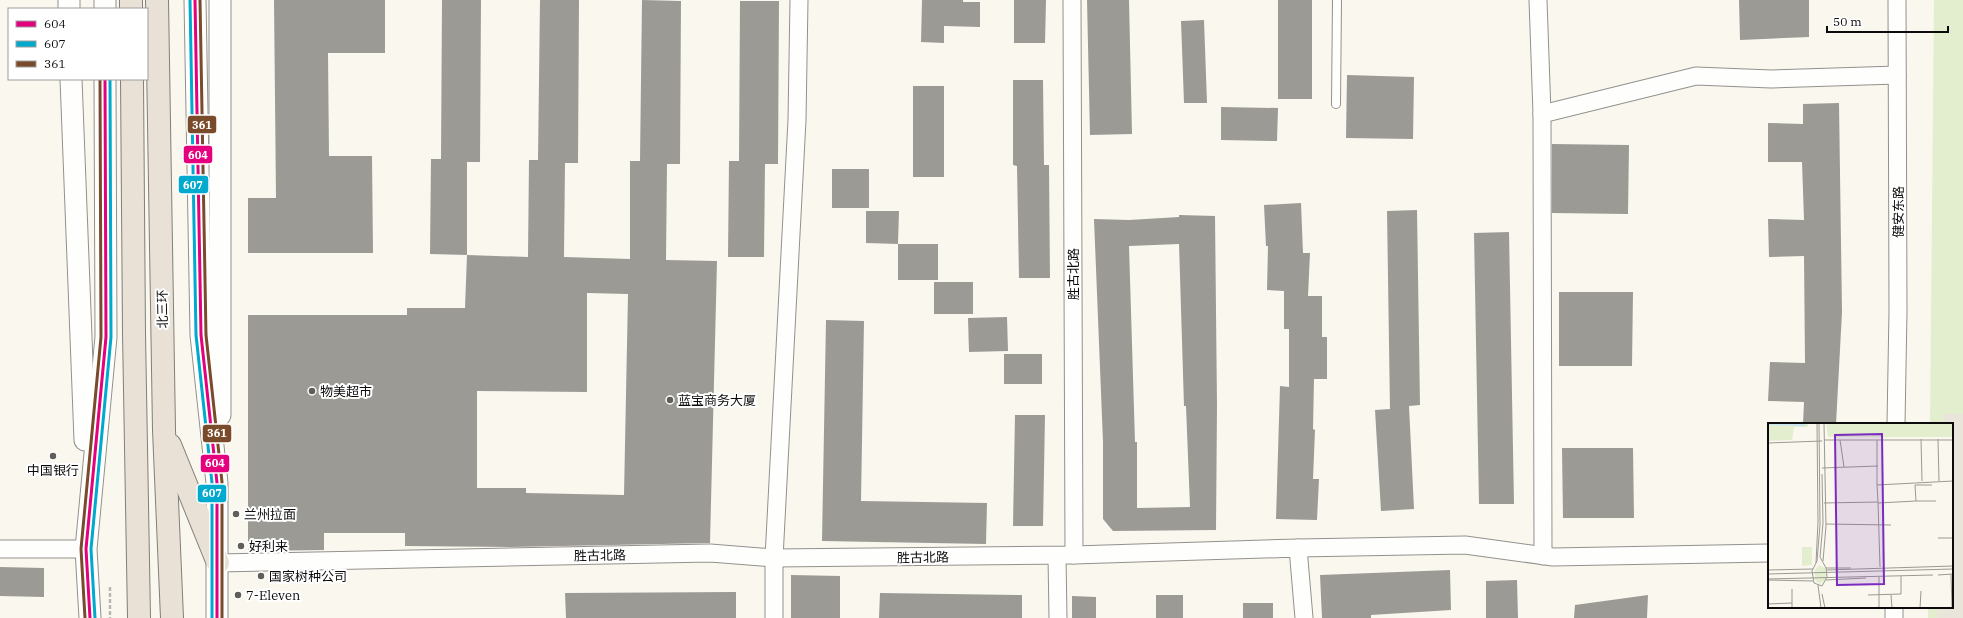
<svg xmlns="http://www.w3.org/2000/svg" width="1963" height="618" viewBox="0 0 1963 618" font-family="'IBM Plex Serif','Noto Sans SC',serif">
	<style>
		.green { fill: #e3eecf }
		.plaza { fill: #e9e5db }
		.building { fill: #9c9a95; fill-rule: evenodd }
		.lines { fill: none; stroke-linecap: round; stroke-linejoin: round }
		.service-casing { stroke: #93918d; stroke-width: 10 }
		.minor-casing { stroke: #93918d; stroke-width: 19 }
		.tertiary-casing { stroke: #93918d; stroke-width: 23 }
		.trunk-casing { stroke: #807f7a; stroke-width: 24 }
		.path { stroke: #b7b6b5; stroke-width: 2.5; stroke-dasharray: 4 2; stroke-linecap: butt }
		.service { stroke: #fefefc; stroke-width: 8 }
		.minor { stroke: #fefefc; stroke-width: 17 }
		.tertiary { stroke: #fefefc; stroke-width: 21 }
		.trunk { stroke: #e9e1d6; stroke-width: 22 }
		.bus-1-casing { stroke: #fff; stroke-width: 6 }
		.bus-2-casing { stroke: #fff; stroke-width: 6 }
		.bus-3-casing { stroke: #fff; stroke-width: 6 }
		.bus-1 { stroke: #e5007d; stroke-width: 3 }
		.bus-2 { stroke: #00a9ce; stroke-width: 3 }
		.bus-3 { stroke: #7a4b2a; stroke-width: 3 }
		.poi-dot { fill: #5f5e5a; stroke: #fff; stroke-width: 1.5 }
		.labels { text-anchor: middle; stroke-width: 4; stroke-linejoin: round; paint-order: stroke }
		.street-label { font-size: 13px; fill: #0b0b0b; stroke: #fff }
		.poi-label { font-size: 13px; fill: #0b0b0b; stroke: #fff; text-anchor: start }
		.inset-road { fill: none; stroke: #9a9993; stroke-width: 1 }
		.view { fill: #7b2cbf; fill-opacity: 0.15; stroke: #7b2cbf; stroke-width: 2 }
		.inset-edge { fill: none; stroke: #0b0b0b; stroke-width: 2 }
		.line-badge { stroke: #fff; stroke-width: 1.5 }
		.badge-label { font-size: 11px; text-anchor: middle; font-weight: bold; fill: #fff }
	</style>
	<rect width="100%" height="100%" fill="#faf7ee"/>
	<path class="green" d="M 1934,0 L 1963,0 L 1963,618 L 1928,618 L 1928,607 L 1952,607 L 1952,424 L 1930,424 Z"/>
	<path class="plaza" d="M 1943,414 L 1963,414 L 1963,618 L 1937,618 L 1937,607 L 1952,607 L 1952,424 L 1943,424 Z"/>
	<g class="building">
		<path d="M 274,0 L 385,0 L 385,53 L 328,53 L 329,156 L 372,156 L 373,253 L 248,253 L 248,198 L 276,198 Z"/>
		<path d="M 442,0 L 481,0 L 480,162 L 467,162 L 467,255 L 430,254 L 431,159 L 441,159 Z"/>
		<path d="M 540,0 L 579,0 L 578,163 L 565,163 L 564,257 L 630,259 L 630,161 L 640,161 L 642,0 L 681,1 L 680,164 L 667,164 L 666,260 L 717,261 L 710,543 L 511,547 L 405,546 L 405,533 L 324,533 L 324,550 L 248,551 L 248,315 L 407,315 L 407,308 L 465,308 L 467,255 L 528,257 L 529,160 L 538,160 ZM 587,293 L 628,294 L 624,495 L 526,493 L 526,488 L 477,488 L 477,391 L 587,392 Z"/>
		<path d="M 922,0 L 963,0 L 963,2 L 980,2 L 980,27 L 944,26 L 944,43 L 921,42 Z"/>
		<path d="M 1014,0 L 1046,0 L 1045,43 L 1014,43 Z"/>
		<path d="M 1087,0 L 1129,0 L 1132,134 L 1090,135 Z"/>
		<rect x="1278" y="0" width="34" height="99"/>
		<path d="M 1739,0 L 1809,0 L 1809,37 L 1740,40 Z"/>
		<path d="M 740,1 L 779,1 L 778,164 L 765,164 L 764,257 L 728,257 L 729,161 L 739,161 Z"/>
		<path d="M 1204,20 L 1207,103 L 1184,103 L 1181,21 Z"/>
		<path d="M 1347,75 L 1414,77 L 1413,139 L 1346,138 Z"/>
		<path d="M 1013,80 L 1043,80 L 1044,165 L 1049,165 L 1050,278 L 1019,278 L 1017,166 L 1013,165 Z"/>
		<rect x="913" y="86" width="31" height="91"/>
		<path d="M 1839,103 L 1842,312 L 1836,424 L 1803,424 L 1804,402 L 1768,401 L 1770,362 L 1805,363 L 1804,256 L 1769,257 L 1768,219 L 1804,220 L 1802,162 L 1768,162 L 1768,123 L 1803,124 L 1803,104 Z"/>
		<path d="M 1221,107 L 1278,108 L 1277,141 L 1221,140 Z"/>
		<path d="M 1552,144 L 1629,145 L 1628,214 L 1552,213 Z"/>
		<rect x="832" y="169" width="37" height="39"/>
		<path d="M 1301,203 L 1303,253 L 1310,253 L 1308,296 L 1322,296 L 1322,337 L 1327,337 L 1327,379 L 1314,379 L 1313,429 L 1315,430 L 1313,479 L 1319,479 L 1317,520 L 1276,519 L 1280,386 L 1289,387 L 1289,329 L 1284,329 L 1284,291 L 1267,290 L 1268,246 L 1266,246 L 1264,205 Z"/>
		<path d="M 1417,210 L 1420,405 L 1409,406 L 1414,509 L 1381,511 L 1375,410 L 1390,409 L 1387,211 Z"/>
		<path d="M 866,211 L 899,211 L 898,244 L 866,243 Z"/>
		<path d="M 1179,215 L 1215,216 L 1217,405 L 1216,530 L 1113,531 L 1103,519 L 1103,442 L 1094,219 L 1129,220 L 1179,217 ZM 1179,244 L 1184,406 L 1186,406 L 1190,507 L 1137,508 L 1137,442 L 1135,442 L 1129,246 Z"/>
		<path d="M 1509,232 L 1514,504 L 1479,504 L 1474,233 Z"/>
		<rect x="898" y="244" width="40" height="36"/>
		<rect x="934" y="282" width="39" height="32"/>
		<path d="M 1559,292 L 1633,292 L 1632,366 L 1559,366 Z"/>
		<path d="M 1007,317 L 1008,351 L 969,352 L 968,318 Z"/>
		<path d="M 826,320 L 864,321 L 861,501 L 987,503 L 986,544 L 822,541 Z"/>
		<rect x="1004" y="354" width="38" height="30"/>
		<path d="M 1015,415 L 1045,415 L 1043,526 L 1013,526 Z"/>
		<path d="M 1562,448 L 1633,448 L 1634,518 L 1563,518 Z"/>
		<path d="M 0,567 L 44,568 L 44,597 L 0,596 Z"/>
		<path d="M 1450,570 L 1451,610 L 1371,615 L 1371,618 L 1322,618 L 1320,575 Z"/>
		<path d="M 791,575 L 840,576 L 840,618 L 791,618 Z"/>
		<path d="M 1517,580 L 1518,618 L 1486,618 L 1486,581 Z"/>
		<path d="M 736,592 L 736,618 L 566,618 L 565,593 Z"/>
		<path d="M 880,593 L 1022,595 L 1022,618 L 879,618 Z"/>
		<rect x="1156" y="595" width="27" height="23"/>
		<path d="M 1648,595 L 1647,618 L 1574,618 L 1575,605 Z"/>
		<path d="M 1072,596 L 1096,597 L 1096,618 L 1072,618 Z"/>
		<rect x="1243" y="603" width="30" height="15"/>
	</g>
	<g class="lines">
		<defs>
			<path id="service" d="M 1336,104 L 1337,0"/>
			<g id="minor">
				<path d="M 1538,0 L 1542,114 L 1543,556"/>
				<path d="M 1542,114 L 1696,76 L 1771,79 L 1897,75"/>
				<path d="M 1896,424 L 1898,311 L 1897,0"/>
				<path d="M 1298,548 L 1465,545 L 1553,557 L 1769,553"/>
				<path d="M 0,549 L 86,549"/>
				<path d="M 1074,555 L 1298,548 L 1304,618"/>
				<path d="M 1057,556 L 1058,618"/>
				<path d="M 218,563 L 710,553 L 774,558 L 1074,555 L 1072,0"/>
				<path d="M 774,618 L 774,558 L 797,120 L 799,0"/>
				<path d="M 1894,618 L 1894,607"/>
			</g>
			<g id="tertiary">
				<path d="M 69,0 L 69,9"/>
				<path d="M 105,0 L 105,9"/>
				<path d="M 195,0 L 201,335 L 217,483 L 217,618"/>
				<path d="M 71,79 L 85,440"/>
				<path d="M 220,415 L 220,0"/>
				<path d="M 90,618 L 86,549 L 106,337 L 105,79"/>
			</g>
			<g id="trunk">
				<path d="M 131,0 L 131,9"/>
				<path d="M 157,0 L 164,430 L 172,618"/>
				<path d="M 132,79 L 134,333 L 139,618"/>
				<path d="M 170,445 L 218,563"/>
			</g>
		</defs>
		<use href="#service" class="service-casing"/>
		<use href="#minor" class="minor-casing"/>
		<use href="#tertiary" class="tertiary-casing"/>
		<use href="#trunk" class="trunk-casing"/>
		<path class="path" d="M 110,587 L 110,618"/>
		<use href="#service" class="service"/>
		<use href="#minor" class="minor"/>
		<use href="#tertiary" class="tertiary"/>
		<use href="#trunk" class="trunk"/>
		<defs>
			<g id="bus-1">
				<path d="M 195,0 L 201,335 L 217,483 L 217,618"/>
				<path d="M 90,618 L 86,549 L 106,337 L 105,79"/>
			</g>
			<g id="bus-2">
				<path d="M 190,0 L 196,335 L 212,483 L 212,618"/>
				<path d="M 95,618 L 91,549 L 111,337 L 110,79"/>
			</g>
			<g id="bus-3">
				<path d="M 200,0 L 206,335 L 222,482 L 222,618"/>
				<path d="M 85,618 L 81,549 L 101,337 L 100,79"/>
			</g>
		</defs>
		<use href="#bus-1" class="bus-1-casing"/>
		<use href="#bus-2" class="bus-2-casing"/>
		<use href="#bus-3" class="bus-3-casing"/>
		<use href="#bus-1" class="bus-1"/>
		<use href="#bus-2" class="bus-2"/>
		<use href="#bus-3" class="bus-3"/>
	</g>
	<g class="poi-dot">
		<circle cx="312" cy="391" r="4"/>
		<circle cx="670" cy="400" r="4"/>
		<circle cx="53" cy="456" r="4"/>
		<circle cx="236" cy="514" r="4"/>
		<circle cx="241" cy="546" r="4"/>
		<circle cx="261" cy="576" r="4"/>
		<circle cx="238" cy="595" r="4"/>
	</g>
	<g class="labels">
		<g class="street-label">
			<text transform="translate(1898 212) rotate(-90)" y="5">健安东路</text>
			<text transform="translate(1073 274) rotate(-90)" y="5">胜古北路</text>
			<text transform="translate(162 309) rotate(-91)" y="5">北三环</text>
			<text transform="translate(600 555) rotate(-1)" y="5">胜古北路</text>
			<text transform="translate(923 557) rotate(-1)" y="5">胜古北路</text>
		</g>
		<g class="poi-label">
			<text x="320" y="396">物美超市</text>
			<text x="678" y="405">蓝宝商务大厦</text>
			<text x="53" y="475" text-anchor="middle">中国银行</text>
			<text x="244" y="519">兰州拉面</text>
			<text x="249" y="551">好利来</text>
			<text x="269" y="581">国家树种公司</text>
			<text x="246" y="600">7-Eleven</text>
		</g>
	</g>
	<g transform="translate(1768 423)">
		<rect width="185" height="185" fill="#faf7ee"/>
		<path d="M 0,0 L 40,0 L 40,4 L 26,4 L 24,17 L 0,18 ZM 58,0 L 185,0 L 185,14 L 60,14 ZM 34,124 L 44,124 L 44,142 L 34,143 ZM 51,142 L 57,145 L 58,156 L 52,161 L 47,157 L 47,147 Z" fill="#e3eecf"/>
		<path d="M 0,0 L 37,0 L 37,3 L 0,2 Z" fill="#c7e4f2"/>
		<path class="inset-road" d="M 51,0 L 52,102 L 49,138 L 44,148 L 46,160 L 54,163M 153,16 L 154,58M 170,16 L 171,58M 56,17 L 185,17M 72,17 L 76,44M 109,17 L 109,62M 0,20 L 54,18M 54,45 L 110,43M 54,51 L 55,100 L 52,134 L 58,145 L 59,154 L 54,163M 148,78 L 168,78M 110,79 L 109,62 L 185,58M 56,80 L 110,79 L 112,144M 110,80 L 148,78 L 147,62 L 164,62M 58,101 L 123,102M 170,115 L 185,115M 55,138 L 58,103 L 56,0M 48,140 L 50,99 L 49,0M 58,145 L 83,145M 0,147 L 45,146M 58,147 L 185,143M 0,151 L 185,146M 183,151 L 184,185M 170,152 L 185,151M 111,154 L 111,185M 0,156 L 165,152M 0,157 L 45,158M 58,157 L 98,155M 50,162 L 53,185M 24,166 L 24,185M 54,171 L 57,185M 100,172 L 133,171 L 133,153M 123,172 L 124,185M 0,181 L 24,180M 152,185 L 153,168"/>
		<path class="view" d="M 114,11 L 116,161 L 69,162 L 67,12 Z"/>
		<rect width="185" height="185" class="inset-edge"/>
	</g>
	<g class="line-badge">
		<rect x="187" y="115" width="30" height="19" rx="4" fill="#7a4b2a"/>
		<rect x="183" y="145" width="30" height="19" rx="4" fill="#e5007d"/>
		<rect x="178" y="175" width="31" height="19" rx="4" fill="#00a9ce"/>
		<rect x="202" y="424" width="30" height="19" rx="4" fill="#7a4b2a"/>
		<rect x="200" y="454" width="30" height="19" rx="4" fill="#e5007d"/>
		<rect x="197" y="484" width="30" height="19" rx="4" fill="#00a9ce"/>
	</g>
	<g class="badge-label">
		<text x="202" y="129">361</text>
		<text x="198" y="159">604</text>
		<text x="193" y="189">607</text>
		<text x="217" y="437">361</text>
		<text x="215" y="467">604</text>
		<text x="212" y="497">607</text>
	</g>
	<rect x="8" y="8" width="140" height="72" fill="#ffffff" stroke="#9d9d9d"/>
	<rect x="16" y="21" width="20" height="6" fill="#e5007d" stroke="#9d9d9d"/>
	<text x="44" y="28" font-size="12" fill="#0b0b0b">604</text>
	<rect x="16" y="41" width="20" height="6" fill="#00a9ce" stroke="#9d9d9d"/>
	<text x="44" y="48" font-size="12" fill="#0b0b0b">607</text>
	<rect x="16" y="61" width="20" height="6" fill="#7a4b2a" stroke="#9d9d9d"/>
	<text x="44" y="68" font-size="12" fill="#0b0b0b">361</text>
	<path d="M1827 26v6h121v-6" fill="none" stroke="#0b0b0b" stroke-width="2"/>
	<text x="1833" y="26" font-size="12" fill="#0b0b0b" stroke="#ffffff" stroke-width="3" paint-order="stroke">50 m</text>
</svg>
